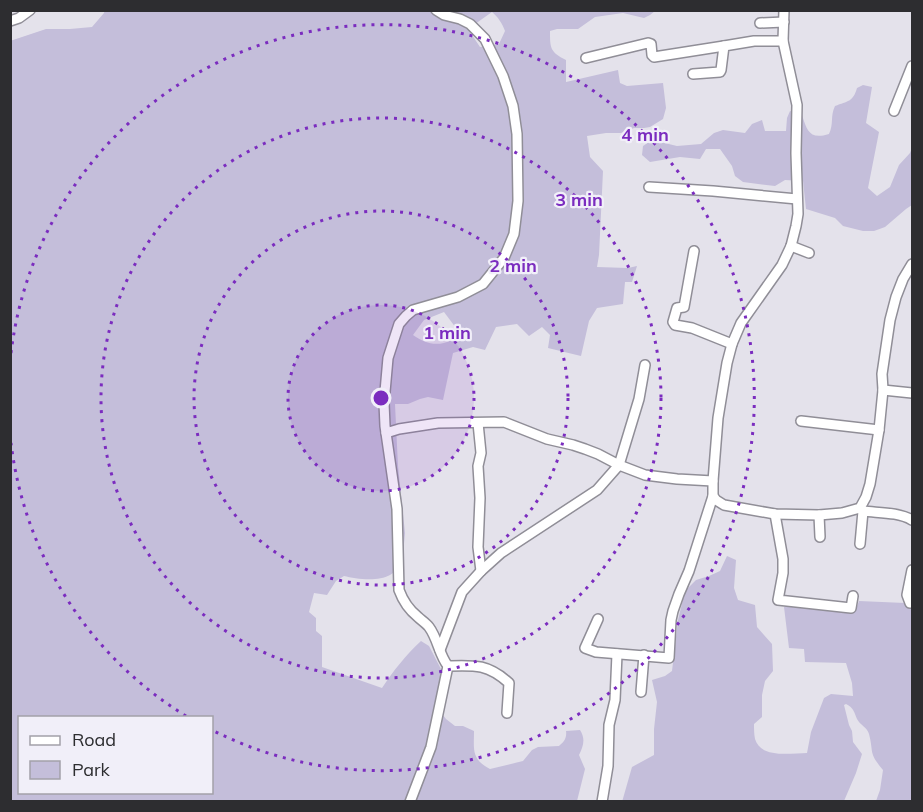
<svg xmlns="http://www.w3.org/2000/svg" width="923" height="812" viewBox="0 0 923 812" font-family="Mulish,sans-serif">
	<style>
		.green { fill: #c4beda; fill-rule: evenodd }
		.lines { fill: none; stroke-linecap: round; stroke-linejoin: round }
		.street-casing { stroke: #908e97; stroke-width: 12 }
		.street { stroke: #fff; stroke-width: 9 }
		.ring { fill: none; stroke: #7b2cbf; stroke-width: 3; stroke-dasharray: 3 6 }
		.centre { fill: #7b2cbf; stroke: #f1eff9; stroke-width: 3 }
		.ring-label { font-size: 18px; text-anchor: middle; font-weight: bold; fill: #7b2cbf; stroke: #f1eff9; stroke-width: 4.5; stroke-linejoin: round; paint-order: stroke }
	</style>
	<rect width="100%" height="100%" fill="#e4e2eb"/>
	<g class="green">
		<path d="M 105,10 L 655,11 L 650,15 L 644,18 L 623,13 L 595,17 L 578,29 L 557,29 L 550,31 C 550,48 550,52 566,60 L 566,82 L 618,70 L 620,83 L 627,86 L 663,83 L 666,108 L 663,119 L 650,127 L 644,128 L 634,128 L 621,133 L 606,133 L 587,136 L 590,157 L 603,171 L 599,255 L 597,267 L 628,268 L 637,266 L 632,282 L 625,282 L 623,304 L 597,308 L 589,321 L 581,356 L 548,348 L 550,335 L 542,327 L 529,336 L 517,324 L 496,327 L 485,350 L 473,347 L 453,353 L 443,400 L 428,397 L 420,399 L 408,404 L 395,404 L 398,466 L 405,533 L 402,565 C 398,568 394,573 390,575 C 378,582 356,579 344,576 L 336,581 L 327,595 L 314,593 L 309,612 L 316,618 L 316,631 L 322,636 L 322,667 L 382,688 C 393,671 406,655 421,641 L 429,646 L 442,671 L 441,683 L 437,697 L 436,706 L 446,719 L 455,726 L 463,726 L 474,731 C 474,750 471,759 490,769 L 523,761 L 532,750 L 538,747 L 559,746 C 564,742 567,738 566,731 L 580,730 C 586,739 583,747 579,755 L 585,769 L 577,801 L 11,801 L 10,41 L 46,29 L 70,29 L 92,27 L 104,13 ZM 492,12 C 498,17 502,23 505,31 L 499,44 L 480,47 L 468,29 ZM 444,312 L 456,328 L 452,340 C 437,347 426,344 413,335 L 424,320 ZM 20,718 L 212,718 L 212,792 L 20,792 Z"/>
		<path d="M 863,85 L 872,87 L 866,123 L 879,132 L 868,188 L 877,196 L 890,187 L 899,165 L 910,153 L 912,148 L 912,205 L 906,209 L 885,227 L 874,231 L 863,231 L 843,226 L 835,218 L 806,209 L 803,181 L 785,180 L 775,186 L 743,182 L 735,176 L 732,166 L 720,149 L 706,149 L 700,159 L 680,157 L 650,162 L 642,155 L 643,146 L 652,140 L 677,146 L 701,144 L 714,133 L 723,130 L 745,133 L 752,124 L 762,120 L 765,131 L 786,131 L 787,118 L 790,111 L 802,115 C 807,131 810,140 829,134 C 834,124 830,116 835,106 C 848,101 853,102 857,88 Z"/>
		<path d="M 727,556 L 736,560 L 734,588 L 738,600 L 755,605 L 757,627 L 772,644 L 773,671 L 765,681 L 762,695 L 762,717 L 754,724 C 754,729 754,734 755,739 C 761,759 791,753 807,753 L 811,732 L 824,698 L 831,694 L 853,696 L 852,683 L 846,663 L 805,662 L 804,649 L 789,648 L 784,607 L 789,605 L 855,612 L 859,601 L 905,603 L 912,596 L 912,801 L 876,801 L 880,790 L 883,770 C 868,752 874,753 869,734 C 867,727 860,725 857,719 C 854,712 854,708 846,704 L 844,705 L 849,725 L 852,731 L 853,742 L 862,754 L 856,773 L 844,801 L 622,802 L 632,767 L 654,755 L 654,729 L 657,702 L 652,680 L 665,676 L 672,671 L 678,620 L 685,591 L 696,580 L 709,576 L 720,571 Z"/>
	</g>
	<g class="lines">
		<defs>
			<g id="street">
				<path d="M 784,10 L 783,41 L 797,105 L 796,153 L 798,214 L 796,226 L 791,246 L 782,265 L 741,323 L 732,344 L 727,363 L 718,418 L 713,481 L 713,496 L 716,500 L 724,505 L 775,514 L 819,515 L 842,513 L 860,508 L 866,497 L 870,484 L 879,430 L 883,390 L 882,374 L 890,320 L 896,297 L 903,279 L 912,264"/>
				<path d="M 10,21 L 19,18 L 30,10"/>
				<path d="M 760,23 L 784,22"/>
				<path d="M 586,58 L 648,43 L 651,44 L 652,55 L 654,57 L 724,46"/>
				<path d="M 693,74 L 720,72 L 721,70 L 724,46 L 754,41 L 783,41"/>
				<path d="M 894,111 L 912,66"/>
				<path d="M 649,187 L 713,191 L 797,199"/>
				<path d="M 791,246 L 809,253"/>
				<path d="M 694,251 L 684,307 L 677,308 L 673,322 L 675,325 L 692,328 L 732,344"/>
				<path d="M 883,390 L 912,393"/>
				<path d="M 801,421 L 879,430"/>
				<path d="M 478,423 L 481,453 L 478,466 L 480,498 L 478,547 L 481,571"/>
				<path d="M 386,433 L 399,429 L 438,423 L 504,422 L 547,439 L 573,445 L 585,449 L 598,454 L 619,465 L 645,475 L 677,479 L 713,481"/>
				<path d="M 860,508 L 863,511 C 879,513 898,512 912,520"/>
				<path d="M 775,514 L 783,559 L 783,573 L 778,600 L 851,608 L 853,596"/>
				<path d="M 819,515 L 820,537"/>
				<path d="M 860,544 L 863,511"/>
				<path d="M 912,570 L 907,595 L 910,603 L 912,603"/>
				<path d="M 598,619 L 585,648 L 596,652 L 669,658 L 671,620 L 673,611 L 679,594 L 689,571 L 713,496"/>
				<path d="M 440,650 L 462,592 L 481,571 L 501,553 L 597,490 L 619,465 L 639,399 L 645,365"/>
				<path d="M 448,666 C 475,665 488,664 509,683 L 507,713"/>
				<path d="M 641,692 L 644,655"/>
				<path d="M 410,802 L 431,747 L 448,666 C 439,655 438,639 429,627 C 426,623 421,620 418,617 C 408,609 403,601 399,590 L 397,509 L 385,426 L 384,403 L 388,358 L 399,324 L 406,316 L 413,310 L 458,297 L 483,284 L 504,258 L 514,234 L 518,201 L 517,134 L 513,106 L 503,76 L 485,39 L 470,24 L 460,19 L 444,15 L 436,10"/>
				<path d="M 602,802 L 608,766 L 609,725 L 615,700 L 617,654"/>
			</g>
		</defs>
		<use href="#street" class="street-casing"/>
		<use href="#street" class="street"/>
	</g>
	<circle cx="381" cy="398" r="93" fill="#7b2cbf" fill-opacity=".12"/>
	<g class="ring">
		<circle cx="381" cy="398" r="93"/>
		<circle cx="381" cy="398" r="187"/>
		<circle cx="381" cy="398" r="280"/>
		<path d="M186 716A373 373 0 0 1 11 443M11 353A373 373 0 1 1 212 730"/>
	</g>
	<circle cx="381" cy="398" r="9" class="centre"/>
	<g class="ring-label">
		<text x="645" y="141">4 min</text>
		<text x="579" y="206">3 min</text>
		<text x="513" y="272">2 min</text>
		<text x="447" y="339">1 min</text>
	</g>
	<rect width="923" height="812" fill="none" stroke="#2d2d30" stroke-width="24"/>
	<rect x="18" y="716" width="195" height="78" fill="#f1eff9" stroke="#a3a1a9" stroke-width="1.5"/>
	<rect x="30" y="736" width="30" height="9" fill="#ffffff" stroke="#a3a1a9" stroke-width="1.5"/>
	<text x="72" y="746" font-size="18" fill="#2d2d30">Road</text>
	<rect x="30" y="761" width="30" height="18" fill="#c4beda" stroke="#a3a1a9" stroke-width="1.5"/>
	<text x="72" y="776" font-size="18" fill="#2d2d30">Park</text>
</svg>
